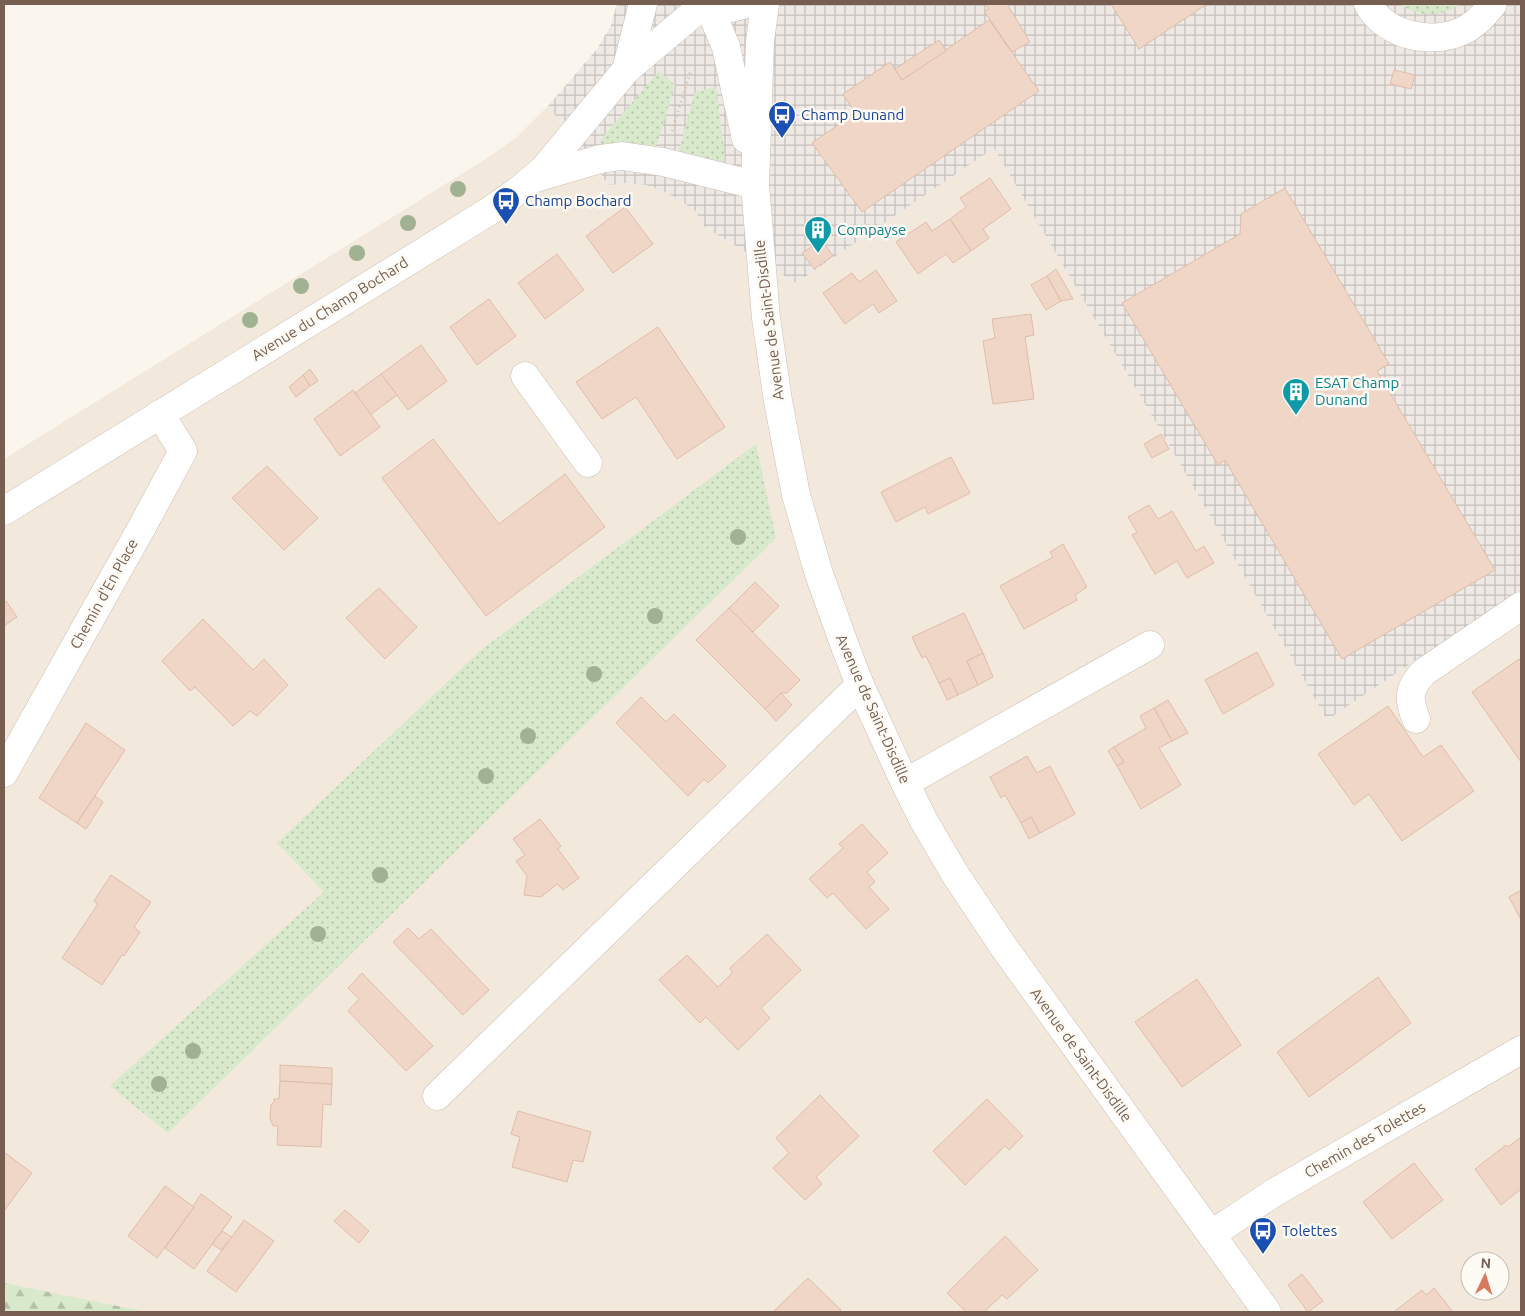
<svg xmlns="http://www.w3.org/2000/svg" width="1525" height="1316" viewBox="0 0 1525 1316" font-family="Ubuntu,sans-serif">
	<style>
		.residential { fill: #f3e8dc; fill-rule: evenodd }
		.industrial { fill: url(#industrial-grid) }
		.grass { fill: url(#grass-dots) }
		.forest { fill: url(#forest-firs) }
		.building { fill: #efd6c7; stroke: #e0bda9 }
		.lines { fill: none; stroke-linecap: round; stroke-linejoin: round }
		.minor-casing { stroke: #cdbeb3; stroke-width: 29 }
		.path { stroke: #d4baa9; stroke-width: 3; stroke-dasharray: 1 4; stroke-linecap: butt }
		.minor { stroke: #fff; stroke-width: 28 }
		.tree { fill: #a1b293 }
		.labels { text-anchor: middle; stroke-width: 5; stroke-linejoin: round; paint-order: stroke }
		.transit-label { font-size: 15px; fill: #164399; stroke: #fefaf4; text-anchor: start }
		.culture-label { font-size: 15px; fill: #0d838f; stroke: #fefaf4; text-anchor: start }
		.street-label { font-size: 15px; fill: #765e51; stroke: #fefaf4 }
	</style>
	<defs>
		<pattern id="industrial-grid" width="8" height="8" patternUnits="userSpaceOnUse" patternTransform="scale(1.25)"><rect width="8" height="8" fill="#eee9e5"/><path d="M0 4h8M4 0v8" fill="none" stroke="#c5c0bc"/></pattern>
		<pattern id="grass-dots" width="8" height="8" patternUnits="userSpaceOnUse" patternTransform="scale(1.25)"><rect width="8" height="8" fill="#d8e9cc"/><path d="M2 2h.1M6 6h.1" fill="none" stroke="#b4c0a8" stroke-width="1.8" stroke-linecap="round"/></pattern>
		<pattern id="forest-firs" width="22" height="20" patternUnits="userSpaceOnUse" patternTransform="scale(1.25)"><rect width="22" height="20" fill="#d8e9cc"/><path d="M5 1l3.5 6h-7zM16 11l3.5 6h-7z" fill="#b4c0a8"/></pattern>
	</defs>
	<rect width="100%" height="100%" fill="#fbf6ed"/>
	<path class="residential" d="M 548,106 L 609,185 L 627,183 L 646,185 L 663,191 L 680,200 L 695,211 L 705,227 L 796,283 L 994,147 L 1172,450 L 1327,720 L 1521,589 L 1521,1312 L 4,1312 L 4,459 L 484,160 L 518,136 ZM 1470,1261 L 1500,1261 L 1500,1291 L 1470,1291 Z"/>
	<path class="industrial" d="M 617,4 L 1521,4 L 1521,589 L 1327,720 L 1172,450 L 994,148 L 796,283 L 705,227 L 695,211 L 680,200 L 663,191 L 646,185 L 627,183 L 609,185 L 548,106 L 597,49 L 611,25 Z"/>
	<g class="grass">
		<path d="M 1400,4 L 1460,4 C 1442,18 1418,17 1400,4 Z"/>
		<path d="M 659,71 L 675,85 L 656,147 L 602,146 L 600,141 L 601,139 Z"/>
		<path d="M 716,87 L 725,157 L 724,161 L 721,163 L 678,153 L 695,92 Z"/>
		<path d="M 756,444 L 776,538 L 168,1133 L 110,1086 L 324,892 L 277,843 L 481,650 Z"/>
	</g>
	<path class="forest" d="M 4,1283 L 147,1312 L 4,1312 Z"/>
	<g class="building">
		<path d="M 986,4 L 1007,4 L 1030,42 L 1012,52 L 984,11 L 989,9 Z"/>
		<path d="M 1111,4 L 1207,4 L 1139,49 Z"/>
		<path d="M 989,20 L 1039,91 L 862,212 L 812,143 L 855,113 L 843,94 L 890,62 L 902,80 Z"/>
		<path d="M 939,40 L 946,51 L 902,80 L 895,69 Z"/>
		<path d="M 1394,70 L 1415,75 L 1411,89 L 1390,84 Z"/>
		<path d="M 990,178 L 1011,209 L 983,229 L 989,238 L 971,251 L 950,219 L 966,207 L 960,198 Z"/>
		<path d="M 1285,188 L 1389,364 L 1377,371 L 1495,570 L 1342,659 L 1225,460 L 1218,465 L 1122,303 L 1240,234 L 1241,214 Z"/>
		<path d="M 625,207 L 653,244 L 613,273 L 586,236 Z"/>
		<path d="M 950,219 L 971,251 L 953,263 L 946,254 L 918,274 L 896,242 L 926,222 L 932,231 Z"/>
		<path d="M 822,240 L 833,256 L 814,269 L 802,253 Z"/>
		<path d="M 557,254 L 584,290 L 545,319 L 518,283 Z"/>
		<path d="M 1056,269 L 1073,299 L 1061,301 L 1047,276 Z"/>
		<path d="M 876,270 L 897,301 L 879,313 L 873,304 L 845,324 L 823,293 L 852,273 L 859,282 Z"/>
		<path d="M 1047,276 L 1061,301 L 1046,310 L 1031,285 Z"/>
		<path d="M 489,299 L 516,336 L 477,365 L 450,327 Z"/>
		<path d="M 1031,314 L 1034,335 L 1025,337 L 1034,399 L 993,404 L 983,341 L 995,338 L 992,319 Z"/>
		<path d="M 658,327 L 725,427 L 677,459 L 636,397 L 602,419 L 576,382 Z"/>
		<path d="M 421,345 L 447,381 L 408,410 L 381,374 Z"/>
		<path d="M 310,369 L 318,381 L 310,386 L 303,375 Z"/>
		<path d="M 381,374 L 397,395 L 370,415 L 355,393 Z"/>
		<path d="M 303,375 L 310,386 L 296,397 L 289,387 Z"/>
		<path d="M 353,390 L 380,427 L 340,456 L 314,419 Z"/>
		<path d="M 1161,434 L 1169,449 L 1152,458 L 1144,444 Z"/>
		<path d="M 433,439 L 499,524 L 565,474 L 605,527 L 486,616 L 382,478 Z"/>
		<path d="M 951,457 L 970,493 L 928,514 L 925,507 L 896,522 L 881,492 Z"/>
		<path d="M 267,466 L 318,518 L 284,550 L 232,498 Z"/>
		<path d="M 1149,505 L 1158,519 L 1172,511 L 1196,551 L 1204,546 L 1214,563 L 1187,578 L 1177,561 L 1155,574 L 1132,535 L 1137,532 L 1128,517 Z"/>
		<path d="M 1063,544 L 1087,587 L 1075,595 L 1077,600 L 1024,629 L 1000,586 L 1053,557 L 1050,552 Z"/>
		<path d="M 755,582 L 779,606 L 753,632 L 729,608 Z"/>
		<path d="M 379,588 L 417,627 L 385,659 L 346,618 Z"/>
		<path d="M 6,601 L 17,617 L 4,626 L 4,603 Z"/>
		<path d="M 729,608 L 800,680 L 787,693 L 781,693 L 765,709 L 696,640 Z"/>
		<path d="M 964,613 L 983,653 L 967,661 L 978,685 L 958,695 L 950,678 L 939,683 L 926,656 L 922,658 L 912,637 Z"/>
		<path d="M 203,619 L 253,670 L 264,659 L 288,685 L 257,716 L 250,711 L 233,726 L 195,687 L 190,691 L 162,661 Z"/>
		<path d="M 1257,652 L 1274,685 L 1223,714 L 1205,680 Z"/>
		<path d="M 983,653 L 993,677 L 978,685 L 967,661 Z"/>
		<path d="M 1519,659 L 1521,662 L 1521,762 L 1472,692 Z"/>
		<path d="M 950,678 L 958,695 L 947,700 L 939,683 Z"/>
		<path d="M 781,693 L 792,705 L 776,721 L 765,709 Z"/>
		<path d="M 641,697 L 666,722 L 674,714 L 726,766 L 708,783 L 704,779 L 688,796 L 616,723 Z"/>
		<path d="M 1168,700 L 1188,733 L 1172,741 L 1154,708 Z"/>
		<path d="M 1388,706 L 1423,757 L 1441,745 L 1474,791 L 1402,841 L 1369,794 L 1354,805 L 1318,754 Z"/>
		<path d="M 1154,708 L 1172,741 L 1159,748 L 1181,785 L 1141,809 L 1117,766 L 1124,762 L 1114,747 L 1146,728 L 1140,716 Z"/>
		<path d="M 86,723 L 125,750 L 77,823 L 39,798 Z"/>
		<path d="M 1114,747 L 1124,762 L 1117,766 L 1108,751 Z"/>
		<path d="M 1027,756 L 1037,773 L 1050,766 L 1075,814 L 1040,833 L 1031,817 L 1021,823 L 1005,795 L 1001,798 L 990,777 Z"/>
		<path d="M 95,796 L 103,802 L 86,829 L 77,823 Z"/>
		<path d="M 1031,817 L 1040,833 L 1029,839 L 1021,823 Z"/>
		<path d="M 540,819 L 561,846 L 558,849 L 579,878 L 563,890 L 557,884 L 541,897 L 524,895 L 527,876 L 516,861 L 525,855 L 513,839 Z"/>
		<path d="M 862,824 L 888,853 L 867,872 L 875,882 L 869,887 L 889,909 L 866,929 L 833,893 L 827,898 L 809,879 L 843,848 L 839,844 Z"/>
		<path d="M 111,875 L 151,902 L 134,927 L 140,932 L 124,956 L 122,955 L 102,985 L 62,958 L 98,904 L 94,901 Z"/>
		<path d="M 1521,890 L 1521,920 L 1509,897 Z"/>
		<path d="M 408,928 L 419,939 L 431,929 L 489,990 L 463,1015 L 393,942 Z"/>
		<path d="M 767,934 L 801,970 L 761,1008 L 770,1018 L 738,1050 L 706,1017 L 700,1023 L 659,980 L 687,955 L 718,987 L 732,973 L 730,968 Z"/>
		<path d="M 362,973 L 433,1046 L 406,1071 L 348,1011 L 359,999 L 348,988 Z"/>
		<path d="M 1378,977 L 1411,1023 L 1309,1097 L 1277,1052 Z"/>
		<path d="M 1197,979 L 1241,1045 L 1182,1087 L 1135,1022 Z"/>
		<path d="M 280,1065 L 332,1068 L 332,1084 L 280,1081 Z"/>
		<path d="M 280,1081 L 332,1084 L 331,1105 L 323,1104 L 321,1147 L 277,1145 L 278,1126 L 273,1126 L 270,1119 L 271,1105 L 274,1102 L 274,1099 L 279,1099 Z"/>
		<path d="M 820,1095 L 859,1136 L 816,1177 L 822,1184 L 805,1200 L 773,1168 L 789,1153 L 776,1138 Z"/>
		<path d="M 987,1099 L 1023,1136 L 1009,1150 L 1005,1146 L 965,1185 L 933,1151 Z"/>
		<path d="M 518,1111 L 591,1132 L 583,1162 L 573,1160 L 567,1182 L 512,1167 L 520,1137 L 511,1134 Z"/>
		<path d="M 1521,1137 L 1521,1189 L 1501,1205 L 1475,1169 L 1506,1145 L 1508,1147 Z"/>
		<path d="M 4,1152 L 32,1173 L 4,1211 Z"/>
		<path d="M 1414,1163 L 1443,1200 L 1392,1239 L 1363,1202 Z"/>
		<path d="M 165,1186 L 194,1207 L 157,1258 L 128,1236 Z"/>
		<path d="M 201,1194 L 232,1217 L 194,1269 L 165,1248 L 194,1207 L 193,1206 Z"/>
		<path d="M 345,1210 L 369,1231 L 359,1243 L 334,1221 Z"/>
		<path d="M 244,1220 L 274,1241 L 236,1292 L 207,1271 Z"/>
		<path d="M 222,1231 L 232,1237 L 221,1250 L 212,1244 Z"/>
		<path d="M 1005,1236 L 1038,1270 L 1007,1299 L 1002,1295 L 984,1312 L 966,1312 L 947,1293 Z"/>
		<path d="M 1302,1274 L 1323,1301 L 1308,1312 L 1288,1285 Z"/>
		<path d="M 808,1278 L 841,1310 L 838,1312 L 773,1312 Z"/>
		<path d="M 1434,1288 L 1453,1312 L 1396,1312 L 1395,1311 L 1422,1290 L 1426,1295 Z"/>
	</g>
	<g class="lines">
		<defs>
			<g id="minor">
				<path d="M 765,4 L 760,41 L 755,185 L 766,318 L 778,401 L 796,495 L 819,574 L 846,649 L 860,685 L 905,783 L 924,821 L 955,874 L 1003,946 L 1267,1312"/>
				<path d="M 1368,4 C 1386,37 1436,47 1468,28 C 1478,22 1486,13 1493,4"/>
				<path d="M 695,5 C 711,11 730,10 745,4"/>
				<path d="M 710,9 L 726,47 L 746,139"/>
				<path d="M 626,70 L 643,4"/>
				<path d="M 535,178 L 600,159 L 622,156 L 663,162 L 755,185"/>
				<path d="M 525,376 L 588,463"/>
				<path d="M 4,511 L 488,212 L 518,191 L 544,169 L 626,70 L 701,7"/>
				<path d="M 1416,719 C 1408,699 1408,688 1424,672 L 1521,606"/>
				<path d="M 4,773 L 142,527 L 183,451 L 160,414"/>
				<path d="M 905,783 L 1150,645"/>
				<path d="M 437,1096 L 860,685"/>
				<path d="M 1212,1234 L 1275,1192 L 1521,1050"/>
			</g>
		</defs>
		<use href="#minor" class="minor-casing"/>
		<path class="path" d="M 672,131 L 691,70"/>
		<use href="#minor" class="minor"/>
	</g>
	<g class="tree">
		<circle cx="458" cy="189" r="8"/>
		<circle cx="408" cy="223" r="8"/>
		<circle cx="357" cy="253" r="8"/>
		<circle cx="301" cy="286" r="8"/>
		<circle cx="250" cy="320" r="8"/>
		<circle cx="738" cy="537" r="8"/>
		<circle cx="655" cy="616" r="8"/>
		<circle cx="594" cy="674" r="8"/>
		<circle cx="528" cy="736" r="8"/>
		<circle cx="486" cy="776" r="8"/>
		<circle cx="380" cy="875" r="8"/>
		<circle cx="318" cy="934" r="8"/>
		<circle cx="193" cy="1051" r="8"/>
		<circle cx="159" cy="1084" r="8"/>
	</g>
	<defs>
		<symbol id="bus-pin" viewBox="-11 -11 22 30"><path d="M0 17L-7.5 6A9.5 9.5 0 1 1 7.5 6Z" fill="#1a4fb4" stroke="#fefaf4"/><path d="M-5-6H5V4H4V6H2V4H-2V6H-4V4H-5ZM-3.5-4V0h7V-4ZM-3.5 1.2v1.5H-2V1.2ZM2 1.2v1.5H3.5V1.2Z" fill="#fff"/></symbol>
		<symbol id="building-pin" viewBox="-11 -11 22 30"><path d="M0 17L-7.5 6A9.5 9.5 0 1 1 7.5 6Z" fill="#0f9aa8" stroke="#fefaf4"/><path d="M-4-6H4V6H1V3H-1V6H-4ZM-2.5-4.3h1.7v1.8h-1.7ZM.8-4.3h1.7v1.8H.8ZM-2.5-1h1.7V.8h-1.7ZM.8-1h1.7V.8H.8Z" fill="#fff"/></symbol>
	</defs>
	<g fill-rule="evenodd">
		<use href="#bus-pin" x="766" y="99" width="32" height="43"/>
		<use href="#bus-pin" x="490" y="185" width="32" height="43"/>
		<use href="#building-pin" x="802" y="214" width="32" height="43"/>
		<use href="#building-pin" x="1280" y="376" width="32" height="43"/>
		<use href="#bus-pin" x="1247" y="1215" width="32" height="43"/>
	</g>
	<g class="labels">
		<g class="transit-label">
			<text x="801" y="120">Champ Dunand</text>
			<text x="525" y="206">Champ Bochard</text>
			<text x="1282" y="1236">Tolettes</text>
		</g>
		<g class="culture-label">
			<text x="837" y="235">Compayse</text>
			<text x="1315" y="388">ESAT Champ<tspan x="1315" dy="17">Dunand</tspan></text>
		</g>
		<g class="street-label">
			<text transform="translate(330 309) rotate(-32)" y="5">Avenue du Champ Bochard</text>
			<text transform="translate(769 320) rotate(-97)" y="5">Avenue de Saint-Disdille</text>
			<text transform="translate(104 594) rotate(-61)" y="5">Chemin d'En Place</text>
			<text transform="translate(873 709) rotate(66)" y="5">Avenue de Saint-Disdille</text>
			<text transform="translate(1081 1055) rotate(54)" y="5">Avenue de Saint-Disdille</text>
			<text transform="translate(1365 1140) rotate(-30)" y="5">Chemin des Tolettes</text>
		</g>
	</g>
	<rect width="1525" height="1316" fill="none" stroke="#765e51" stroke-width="10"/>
	<g transform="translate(1485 1276) rotate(4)"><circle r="24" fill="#fefaf4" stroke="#c8bcb3"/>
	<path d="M0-4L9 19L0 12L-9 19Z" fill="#d9795e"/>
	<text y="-8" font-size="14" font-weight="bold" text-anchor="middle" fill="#765e51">N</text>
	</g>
</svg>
